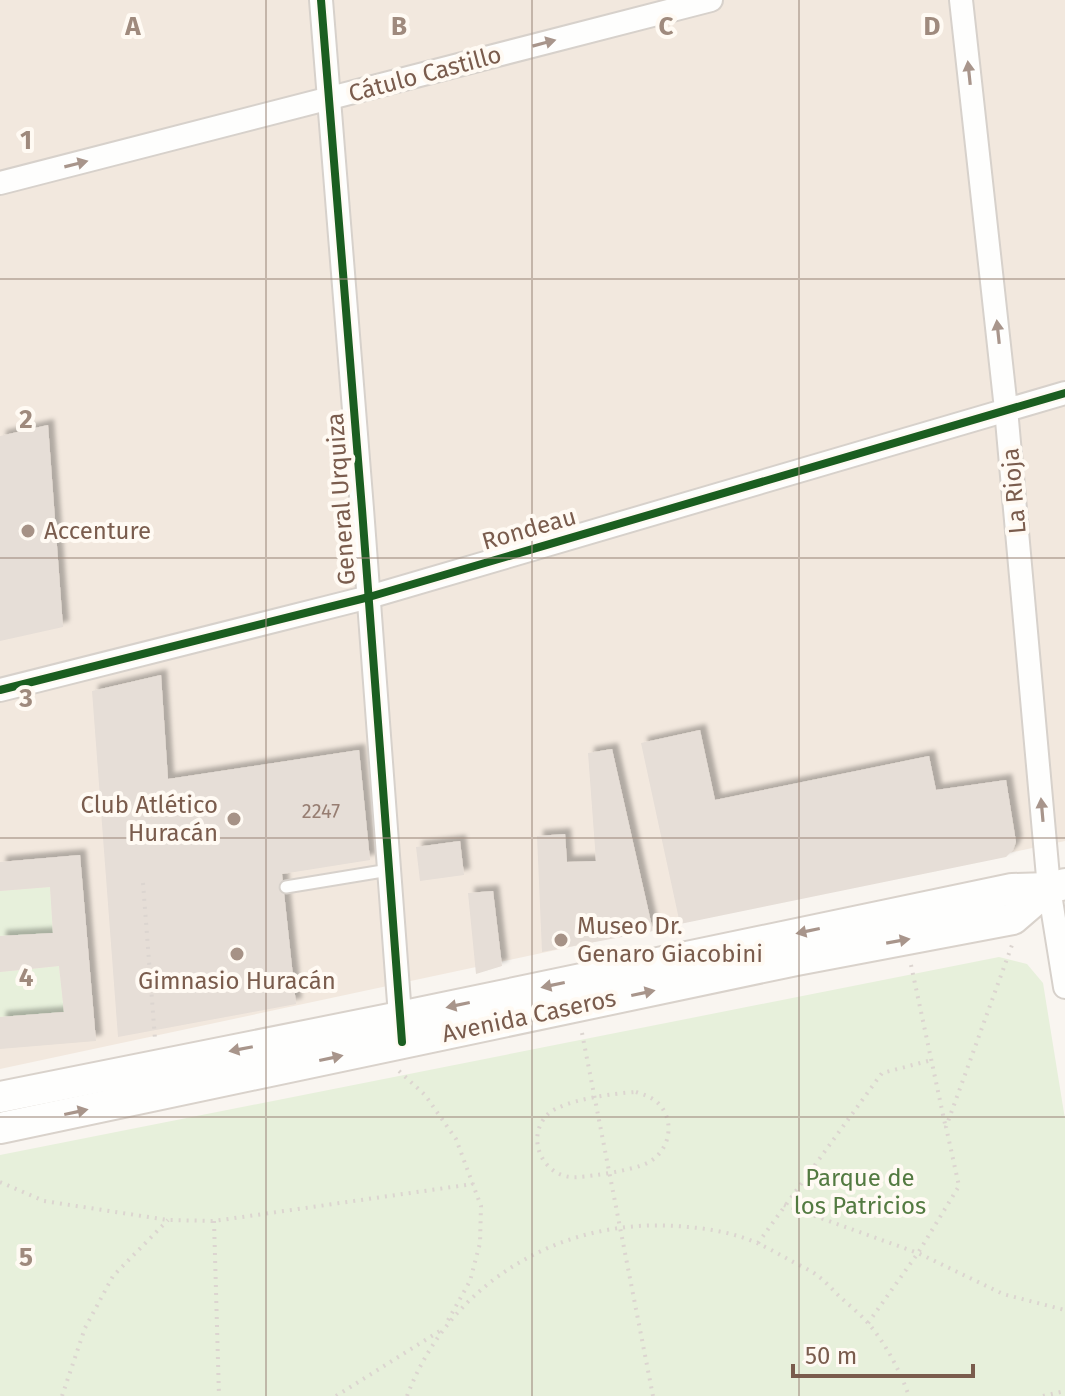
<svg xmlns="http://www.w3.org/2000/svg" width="1065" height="1396" viewBox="0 0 1065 1396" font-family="'Fira Sans',sans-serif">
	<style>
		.residential { fill: #f2e8de }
		.green { fill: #e7f0db }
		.building { fill: #e6ded7; filter: url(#shadow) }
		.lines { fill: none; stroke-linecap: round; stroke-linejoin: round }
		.service-casing { stroke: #d7d1cb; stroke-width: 15 }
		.minor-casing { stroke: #d7d1cb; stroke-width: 26 }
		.secondary-casing { stroke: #d9d2cb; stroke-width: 34 }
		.path { stroke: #dcd5d0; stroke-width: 4; stroke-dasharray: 2 6; stroke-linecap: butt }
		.service { stroke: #fefefd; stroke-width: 11 }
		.minor { stroke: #fefefd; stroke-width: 22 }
		.secondary { stroke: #fefefd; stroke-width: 30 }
		.cycleway-casing { stroke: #fffaf3; stroke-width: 13 }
		.cycleway { stroke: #1b5e20; stroke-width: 8 }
		.oneway { fill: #a8958b }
		.grid { fill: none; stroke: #9f8a7d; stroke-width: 2; stroke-opacity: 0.55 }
		.poi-dot { fill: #a69286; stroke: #fffaf3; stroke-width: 3 }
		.labels { text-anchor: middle; stroke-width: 8; stroke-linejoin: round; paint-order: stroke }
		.number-label { font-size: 20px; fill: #977e72 }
		.street-label { font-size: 24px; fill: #7a5c4d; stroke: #fffaf3 }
		.poi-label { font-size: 24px; fill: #7a5c4d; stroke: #fffaf3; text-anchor: start }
		.park-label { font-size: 24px; fill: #537a41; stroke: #fffaf3 }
		.grid-label { font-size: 26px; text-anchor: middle; font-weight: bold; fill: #9f8a7d; stroke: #fffaf3; stroke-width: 8; stroke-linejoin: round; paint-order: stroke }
	</style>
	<defs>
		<filter id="shadow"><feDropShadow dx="6" dy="-6" stdDeviation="2" flood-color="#0004"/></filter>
	</defs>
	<rect width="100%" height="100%" fill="#f9f5f0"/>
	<path class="residential" d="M 0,0 L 1065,0 L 1065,841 L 0,1069 Z"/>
	<g class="green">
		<path d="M 50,887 L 53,933 L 0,936 L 0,891 Z"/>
		<path d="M 999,957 L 1027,964 L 1043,983 L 1065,1119 L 1065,1396 L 0,1396 L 0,1155 Z"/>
		<path d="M 59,966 L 64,1012 L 0,1017 L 0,972 Z"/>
	</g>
	<g class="building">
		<path d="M 48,425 L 63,627 L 0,641 L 0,436 Z"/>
		<path d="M 161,675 L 168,779 L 359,750 L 370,860 L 282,874 L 296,1004 L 118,1037 L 92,691 Z"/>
		<path d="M 700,730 L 715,800 L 929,756 L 936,790 L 1006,780 L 1016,842 L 1013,850 L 1006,857 L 680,924 L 641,743 Z"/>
		<path d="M 612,749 L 653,931 L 542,952 L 537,836 L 565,834 L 567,862 L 596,861 L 588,753 Z"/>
		<path d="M 460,841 L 464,875 L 420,881 L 416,847 Z"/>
		<path d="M 80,855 L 96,1041 L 0,1049 L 0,1017 L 64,1012 L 59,966 L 0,972 L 0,936 L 53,933 L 50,887 L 0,891 L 0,862 Z"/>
		<path d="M 493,891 L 502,966 L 476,974 L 468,893 Z"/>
	</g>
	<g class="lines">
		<defs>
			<path id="service" d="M 286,887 L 389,870"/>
			<g id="minor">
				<path d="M 321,0 L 362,509 L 401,1029"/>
				<path d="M 961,0 L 1006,409 L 1049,888 L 1065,987"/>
				<path d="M 0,183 L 711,0"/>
				<path d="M 0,690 L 369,597 L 1065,393"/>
			</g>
			<g id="secondary">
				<path d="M 0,1097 L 400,1017 L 1012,889 L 1049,888 L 1065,884"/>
				<path d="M 0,1128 L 796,960 L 1013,919 L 1049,888"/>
			</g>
		</defs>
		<use href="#service" class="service-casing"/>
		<use href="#minor" class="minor-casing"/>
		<use href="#secondary" class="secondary-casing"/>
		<g class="path">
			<path d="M 143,883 L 155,1039"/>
			<path d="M 911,965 L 945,1124"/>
			<path d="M 582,1033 L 653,1396"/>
			<path d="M 399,1071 L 425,1095 L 456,1139 L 481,1206 L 480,1243 L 470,1281 L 447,1322"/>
			<path d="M 636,1092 C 644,1095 652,1097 658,1103 C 677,1122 669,1154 645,1164 C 632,1170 594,1176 579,1177 C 545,1181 523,1139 548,1114 C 563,1100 615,1093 636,1092 Z"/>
			<path d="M 0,1182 L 44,1201 L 168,1220 L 214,1221 L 473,1184"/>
			<path d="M 784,1205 L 918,1253 L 1003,1294 L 1065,1310"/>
			<path d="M 214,1221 L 219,1396"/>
			<path d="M 758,1243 L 882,1073 L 932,1060"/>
			<path d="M 868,1323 L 918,1253 L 959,1186 L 946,1127 L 1012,945"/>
			<path d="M 62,1396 L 85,1328 L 113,1276 L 168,1220"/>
			<path d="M 336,1396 L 443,1329"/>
			<path d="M 407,1396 C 451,1280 566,1214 688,1227 C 712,1229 738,1234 759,1244 C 768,1248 777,1253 786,1258 C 796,1264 809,1269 818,1276 C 826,1282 833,1290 840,1297 C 849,1305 859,1313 867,1322 C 885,1342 900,1371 909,1396"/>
			<path d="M 1043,1396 L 1065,1391"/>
		</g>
		<use href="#service" class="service"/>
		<use href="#minor" class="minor"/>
		<use href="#secondary" class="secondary"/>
		<defs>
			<g id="cycleway">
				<path d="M 321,0 L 362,509 L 402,1042"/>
				<path d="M 0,690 L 369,597 L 1065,393"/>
			</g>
		</defs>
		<use href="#cycleway" class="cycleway-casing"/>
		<use href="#cycleway" class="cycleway"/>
	</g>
	<defs><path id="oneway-solid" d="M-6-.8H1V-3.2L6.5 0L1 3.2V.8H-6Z" transform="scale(2)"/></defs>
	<g class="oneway">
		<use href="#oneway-solid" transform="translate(544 43) rotate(-15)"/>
		<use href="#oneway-solid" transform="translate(969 73) rotate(-96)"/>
		<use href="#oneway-solid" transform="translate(76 164) rotate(-14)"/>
		<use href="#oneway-solid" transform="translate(998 332) rotate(-96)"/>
		<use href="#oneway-solid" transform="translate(1042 810) rotate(-95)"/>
		<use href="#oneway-solid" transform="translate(808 931) rotate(168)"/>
		<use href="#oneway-solid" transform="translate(898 941) rotate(-10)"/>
		<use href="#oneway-solid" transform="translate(553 985) rotate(168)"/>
		<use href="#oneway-solid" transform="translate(643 993) rotate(-12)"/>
		<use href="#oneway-solid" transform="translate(458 1005) rotate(168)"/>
		<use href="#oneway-solid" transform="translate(241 1049) rotate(169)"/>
		<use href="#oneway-solid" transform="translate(331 1058) rotate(-12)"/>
		<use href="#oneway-solid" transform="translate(76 1112) rotate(-12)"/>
	</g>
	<path class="grid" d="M 266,0 L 266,1396M 532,0 L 532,1396M 799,0 L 799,1396M 0,279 L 1065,279M 0,558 L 1065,558M 0,838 L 1065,838M 0,1117 L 1065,1117"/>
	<g class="poi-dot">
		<circle cx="28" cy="531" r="8"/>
		<circle cx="234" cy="819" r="8"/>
		<circle cx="561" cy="940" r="8"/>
		<circle cx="237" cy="954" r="8"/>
	</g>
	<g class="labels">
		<g class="number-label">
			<text x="321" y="818">2247</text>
		</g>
		<g class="street-label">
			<text transform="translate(425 74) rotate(-15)" y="8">Cátulo Castillo</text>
			<text transform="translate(1014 491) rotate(-95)" y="8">La Rioja</text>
			<text transform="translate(341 499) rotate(-94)" y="8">General Urquiza</text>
			<text transform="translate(529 529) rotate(-16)" y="8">Rondeau</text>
			<text transform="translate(529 1016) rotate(-12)" y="8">Avenida Caseros</text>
		</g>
		<g class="poi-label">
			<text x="44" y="539">Accenture</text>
			<text x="218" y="813" text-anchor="end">Club Atlético<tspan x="218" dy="28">Huracán</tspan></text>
			<text x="577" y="934">Museo Dr.<tspan x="577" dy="28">Genaro Giacobini</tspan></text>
			<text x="237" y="989" text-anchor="middle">Gimnasio Huracán</text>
		</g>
		<g class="park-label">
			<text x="860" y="1186">Parque de<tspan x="860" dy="28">los Patricios</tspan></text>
		</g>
	</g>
	<g class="grid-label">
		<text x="133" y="35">A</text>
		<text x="399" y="35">B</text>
		<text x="666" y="35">C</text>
		<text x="932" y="35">D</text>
		<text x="26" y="149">1</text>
		<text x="26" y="428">2</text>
		<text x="26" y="707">3</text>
		<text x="26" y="986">4</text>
		<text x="26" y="1266">5</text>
	</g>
	<path d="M793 1364v12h180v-12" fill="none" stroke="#7a5c4d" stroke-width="4"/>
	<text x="805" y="1364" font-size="24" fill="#7a5c4d" stroke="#fffaf3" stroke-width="6" paint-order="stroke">50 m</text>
</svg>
